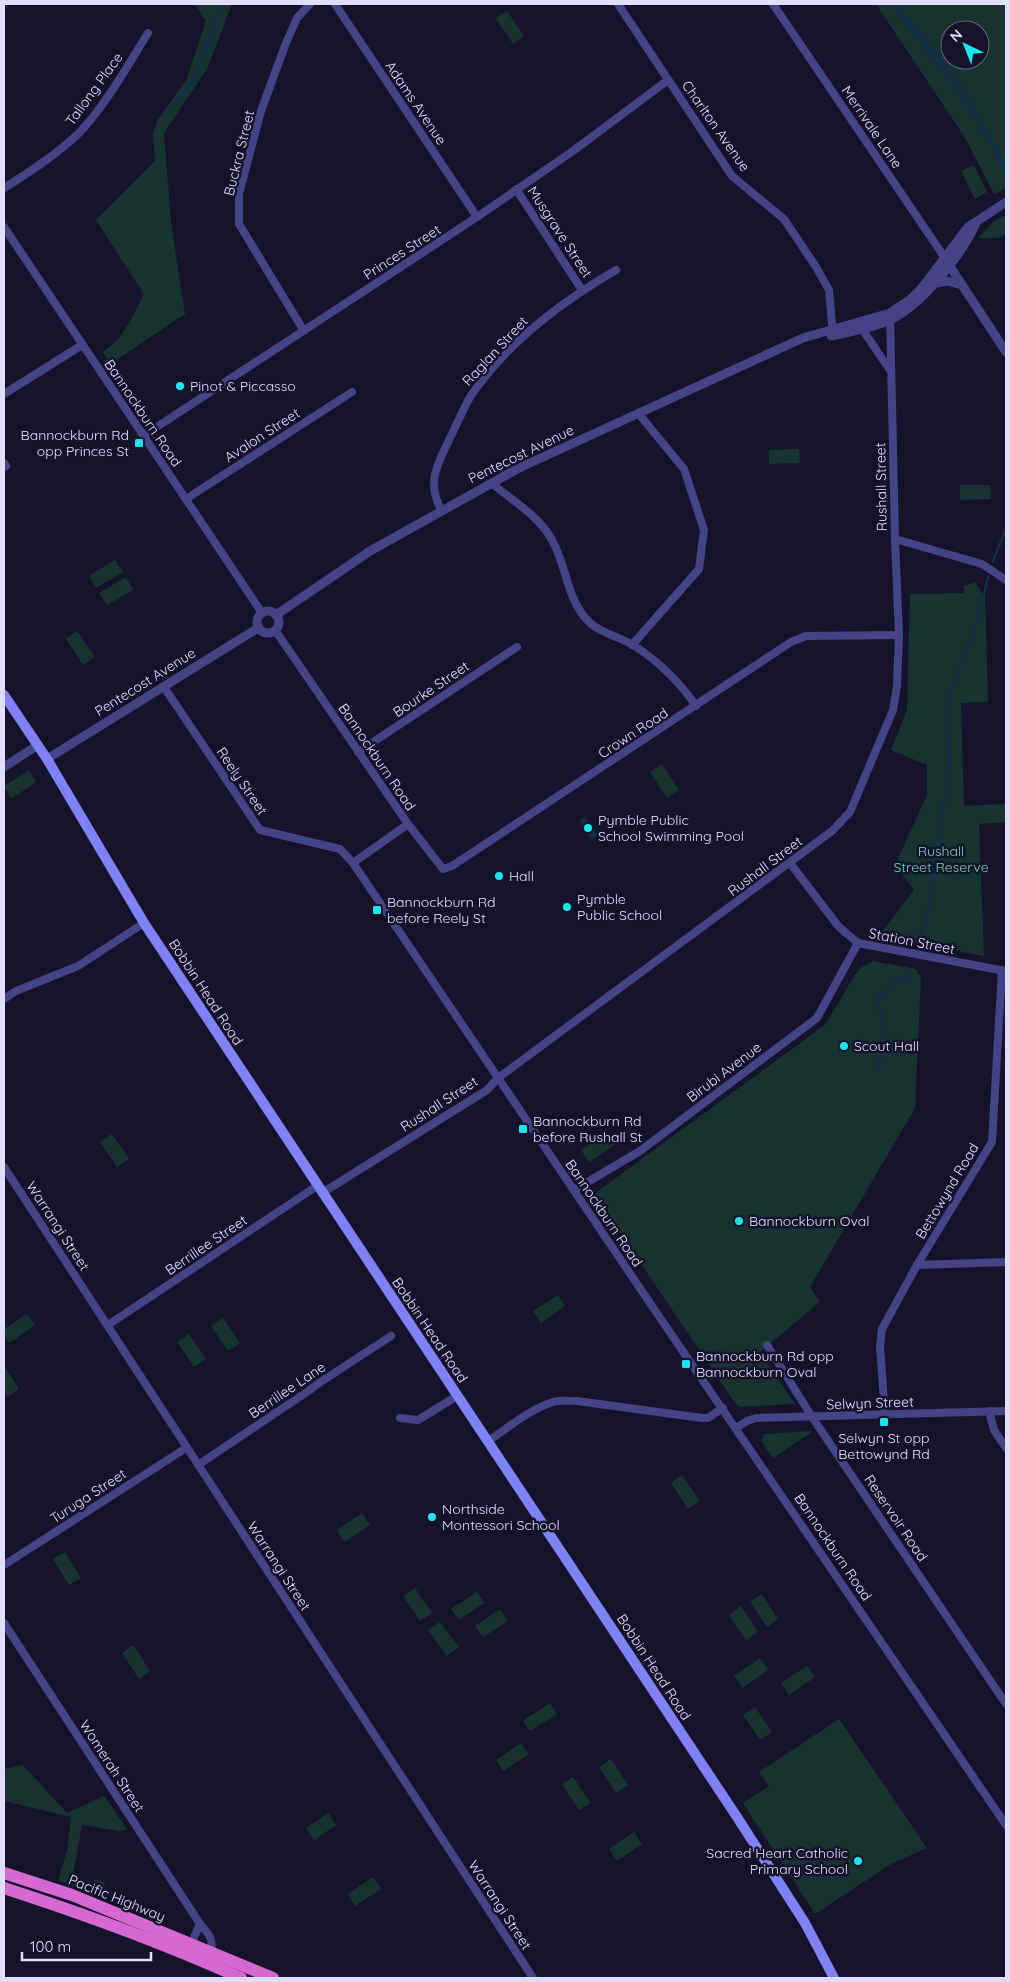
<svg xmlns="http://www.w3.org/2000/svg" width="1010" height="1982" viewBox="0 0 1010 1982" font-family="Quicksand,sans-serif">
	<style>
		.green { fill: #173330; fill-rule: evenodd }
		.water { fill: #142d4d }
		.lines { fill: none; stroke-linecap: round; stroke-linejoin: round }
		.stream { stroke: #142d4d; stroke-width: 2.5 }
		.minor { stroke: #424485; stroke-width: 8 }
		.tertiary { stroke: #424485; stroke-width: 9 }
		.secondary { stroke: #7d82f5; stroke-width: 10 }
		.trunk { stroke: #d668d2; stroke-width: 12 }
		.poi-dot { fill: #1ae6ed; stroke: #15132a; stroke-width: 2 }
		.labels { text-anchor: middle; stroke-width: 5; stroke-linejoin: round; paint-order: stroke }
		.street-label { font-size: 14px; fill: #e0defc; stroke: #15132a }
		.poi-label { font-size: 14px; fill: #e0defc; stroke: #15132a; text-anchor: start }
		.park-label { font-size: 14px; fill: #6fd8b7; stroke: #15132a }
	</style>
	<rect width="100%" height="100%" fill="#15132a"/>
	<g class="green">
		<path d="M 195,4 L 232,4 L 207,69 L 164,133 L 171,222 L 185,315 L 183,315 L 112,363 L 109,362 L 103,352 C 124,338 133,316 144,294 L 96,220 L 155,161 L 153,133 L 158,120 L 186,80 L 206,21 Z"/>
		<path d="M 876,4 L 1006,4 L 1006,188 L 994,194 L 964,136 ZM 950,30 L 980,30 L 980,60 L 950,60 Z"/>
		<path d="M 507,11 L 524,36 L 513,44 L 496,18 Z"/>
		<path d="M 974,165 L 987,192 L 975,199 L 961,171 Z"/>
		<path d="M 1006,215 L 1006,234 L 997,238 L 978,238 L 995,220 Z"/>
		<path d="M 799,449 L 800,463 L 769,464 L 769,450 Z"/>
		<path d="M 960,485 L 990,485 L 991,499 L 960,500 Z"/>
		<path d="M 115,560 L 123,572 L 96,588 L 89,576 Z"/>
		<path d="M 126,577 L 133,590 L 107,605 L 99,593 Z"/>
		<path d="M 975,582 L 985,598 L 988,702 L 961,703 L 964,806 L 1006,804 L 1006,822 L 979,824 L 984,956 L 880,935 L 914,890 L 895,865 L 927,795 L 927,765 L 891,750 L 907,710 L 910,594 L 964,593 L 964,586 Z"/>
		<path d="M 77,631 L 95,657 L 83,665 L 66,639 Z"/>
		<path d="M 662,764 L 679,790 L 667,798 L 650,772 Z"/>
		<path d="M 29,770 L 36,782 L 11,799 L 4,786 Z"/>
		<path d="M 873,961 L 916,969 L 921,978 L 915,1108 L 810,1287 L 820,1302 L 760,1352 L 795,1404 L 740,1407 L 735,1403 L 594,1194 L 826,1024 L 854,976 L 862,967 Z"/>
		<path d="M 607,1133 L 615,1145 L 589,1162 L 581,1150 Z"/>
		<path d="M 112,1134 L 129,1159 L 117,1167 L 100,1142 Z"/>
		<path d="M 558,1295 L 565,1306 L 541,1323 L 533,1311 Z"/>
		<path d="M 27,1314 L 35,1325 L 9,1343 L 4,1335 L 4,1329 Z"/>
		<path d="M 223,1318 L 240,1343 L 228,1351 L 211,1326 Z"/>
		<path d="M 189,1334 L 206,1359 L 194,1367 L 177,1342 Z"/>
		<path d="M 4,1366 L 19,1389 L 7,1397 L 4,1392 Z"/>
		<path d="M 813,1431 L 773,1458 L 761,1441 L 764,1434 Z"/>
		<path d="M 682,1475 L 700,1501 L 688,1509 L 671,1483 Z"/>
		<path d="M 362,1513 L 370,1525 L 344,1542 L 337,1530 Z"/>
		<path d="M 65,1552 L 81,1578 L 69,1585 L 53,1559 Z"/>
		<path d="M 415,1588 L 432,1613 L 420,1621 L 403,1596 Z"/>
		<path d="M 477,1592 L 484,1603 L 459,1620 L 451,1609 Z"/>
		<path d="M 762,1594 L 778,1619 L 767,1627 L 750,1602 Z"/>
		<path d="M 741,1606 L 758,1632 L 746,1640 L 729,1615 Z"/>
		<path d="M 500,1609 L 508,1621 L 483,1637 L 475,1626 Z"/>
		<path d="M 440,1622 L 459,1647 L 447,1656 L 428,1630 Z"/>
		<path d="M 133,1645 L 150,1671 L 139,1679 L 122,1653 Z"/>
		<path d="M 760,1658 L 768,1670 L 743,1688 L 734,1676 Z"/>
		<path d="M 807,1666 L 815,1677 L 789,1695 L 781,1683 Z"/>
		<path d="M 550,1703 L 557,1714 L 530,1731 L 523,1721 Z"/>
		<path d="M 755,1707 L 772,1732 L 760,1740 L 743,1715 Z"/>
		<path d="M 839,1719 L 927,1848 L 891,1864 L 815,1914 L 743,1803 L 769,1786 L 759,1772 Z"/>
		<path d="M 521,1743 L 529,1754 L 503,1771 L 496,1760 Z"/>
		<path d="M 611,1759 L 628,1785 L 616,1793 L 599,1767 Z"/>
		<path d="M 23,1765 L 67,1813 L 104,1796 L 128,1830 L 119,1831 L 82,1825 L 73,1874 L 79,1879 L 93,1882 L 94,1879 L 105,1882 L 102,1895 L 58,1880 L 67,1851 L 71,1817 L 4,1801 L 4,1769 Z"/>
		<path d="M 573,1777 L 591,1803 L 579,1810 L 562,1784 Z"/>
		<path d="M 328,1813 L 336,1825 L 314,1840 L 306,1828 Z"/>
		<path d="M 634,1832 L 642,1844 L 617,1861 L 609,1849 Z"/>
		<path d="M 373,1877 L 381,1889 L 355,1906 L 348,1894 Z"/>
	</g>
	<g class="water">
		<path d="M 892,4 L 897,4 L 920,36 L 936,56 L 971,109 L 1005,170 L 1004,173 C 987,136 965,100 940,68 C 924,47 906,27 892,4 Z"/>
		<path d="M 585,816 L 598,836 L 591,840 L 579,821 Z"/>
	</g>
	<g class="lines">
		<g class="stream">
			<path d="M 914,29 L 956,77 L 1006,168"/>
			<path d="M 173,106 L 191,83 L 205,51 L 221,4"/>
			<path d="M 993,561 L 1006,529"/>
			<path d="M 913,945 L 926,924 L 949,768 L 946,702 L 978,619 L 988,577"/>
			<path d="M 879,1074 L 882,1021 L 878,1000 L 892,983 L 910,976"/>
		</g>
		<g class="minor">
			<path d="M 335,4 L 477,217"/>
			<path d="M 618,4 L 732,176 L 784,219 L 816,267 L 829,290 L 833,335"/>
			<path d="M 773,4 L 947,261"/>
			<path d="M 4,188 C 30,172 56,155 78,134 C 104,108 128,65 148,33"/>
			<path d="M 516,189 L 582,290"/>
			<path d="M 4,227 L 262,613"/>
			<path d="M 862,329 L 890,370"/>
			<path d="M 304,331 L 239,224 L 239,194 L 261,111 L 286,43 L 297,18 L 310,4"/>
			<path d="M 4,394 L 82,345"/>
			<path d="M 143,436 L 477,217 L 573,151 L 668,80"/>
			<path d="M 4,463 L 6,466"/>
			<path d="M 491,483 C 512,500 539,516 552,540 C 567,566 566,597 587,620 C 599,633 618,636 633,645 C 658,661 679,681 696,706"/>
			<path d="M 186,499 L 352,392"/>
			<path d="M 442,511 C 426,483 437,465 449,440 C 456,426 462,412 469,399 C 473,391 480,384 485,377 C 521,332 567,299 616,270"/>
			<path d="M 895,539 L 982,564 L 1006,580"/>
			<path d="M 275,630 L 408,824 L 443,869 L 452,866 L 791,642 L 806,636 L 899,635"/>
			<path d="M 632,645 L 699,569 L 704,530 L 684,469 L 638,413"/>
			<path d="M 164,687 L 260,830 L 340,849 L 353,863 L 654,1309 L 1006,1825"/>
			<path d="M 358,752 L 517,647"/>
			<path d="M 353,863 L 408,824"/>
			<path d="M 790,863 L 839,927 L 858,943 L 1005,971"/>
			<path d="M 4,999 L 16,991 L 78,966 L 144,923"/>
			<path d="M 4,1167 L 533,1978"/>
			<path d="M 574,1190 L 640,1151 L 817,1018 L 858,943"/>
			<path d="M 322,1193 L 487,1090 L 498,1078 L 832,831 L 850,812 L 893,710 L 897,686 L 899,635 L 895,539 L 890,316"/>
			<path d="M 917,1265 L 1006,1262"/>
			<path d="M 108,1325 L 317,1186"/>
			<path d="M 767,1345 L 812,1417 L 1006,1704"/>
			<path d="M 989,1411 L 994,1430 L 1006,1448"/>
			<path d="M 885,1415 L 880,1346 L 882,1329 L 917,1265 L 992,1142 L 1002,970"/>
			<path d="M 400,1418 L 418,1420 L 457,1396"/>
			<path d="M 736,1428 L 747,1421 L 756,1418 L 1006,1411"/>
			<path d="M 488,1441 C 508,1428 530,1409 553,1402 C 560,1400 569,1401 577,1401 L 702,1418 L 708,1418 L 723,1408"/>
			<path d="M 198,1465 L 307,1392 L 319,1383 L 391,1336"/>
			<path d="M 4,1565 L 186,1448"/>
			<path d="M 4,1623 L 200,1924 C 208,1933 214,1939 211,1952"/>
			<path d="M 191,1944 L 200,1924"/>
		</g>
		<g class="tertiary">
			<path d="M 949,265 L 1006,352"/>
			<path d="M 936,283 L 947,281 L 962,285"/>
			<path d="M 831,336 C 851,332 871,328 890,320 C 922,305 962,255 976,223"/>
			<circle cx="268" cy="622" r="11"/>
			<path d="M 276,615 L 370,551 L 519,468 L 803,338 L 890,313 L 911,299 L 921,289 L 968,227 L 1006,202"/>
			<path d="M 47,759 L 258,628"/>
			<path d="M 4,767 L 38,745"/>
		</g>
		<path class="secondary" d="M 4,695 L 47,759 L 144,923 L 737,1817 L 805,1923 L 834,1978"/>
		<g class="trunk">
			<path d="M 4,1873 L 72,1895 L 273,1978"/>
			<path d="M 4,1888 C 84,1914 164,1943 241,1978"/>
		</g>
	</g>
	<g class="poi-dot">
		<circle cx="180" cy="386" r="5"/>
		<rect x="134" y="438" width="10" height="10" rx="2.5"/>
		<circle cx="588" cy="828" r="5"/>
		<circle cx="499" cy="876" r="5"/>
		<circle cx="567" cy="907" r="5"/>
		<rect x="372" y="905" width="10" height="10" rx="2.5"/>
		<circle cx="844" cy="1046" r="5"/>
		<rect x="518" y="1124" width="10" height="10" rx="2.5"/>
		<circle cx="739" cy="1221" r="5"/>
		<rect x="681" y="1359" width="10" height="10" rx="2.5"/>
		<rect x="879" y="1417" width="10" height="10" rx="2.5"/>
		<circle cx="432" cy="1517" r="5"/>
		<circle cx="858" cy="1861" r="5"/>
	</g>
	<g class="labels">
		<g class="street-label">
			<text transform="translate(94 89) rotate(-54)" y="5">Tallong Place</text>
			<text transform="translate(416 103) rotate(56)" y="5">Adams Avenue</text>
			<text transform="translate(716 126) rotate(55)" y="5">Charlton Avenue</text>
			<text transform="translate(872 127) rotate(56)" y="5">Merrivale Lane</text>
			<text transform="translate(239 153) rotate(-76)" y="5">Buckra Street</text>
			<text transform="translate(560 232) rotate(57)" y="5">Musgrave Street</text>
			<text transform="translate(402 252) rotate(-33)" y="5">Princes Street</text>
			<text transform="translate(495 351) rotate(-47)" y="5">Raglan Street</text>
			<text transform="translate(143 413) rotate(56)" y="5">Bannockburn Road</text>
			<text transform="translate(262 435) rotate(-33)" y="5">Avalon Street</text>
			<text transform="translate(521 454) rotate(-26)" y="5">Pentecost Avenue</text>
			<text transform="translate(881 487) rotate(-91)" y="5">Rushall Street</text>
			<text transform="translate(145 682) rotate(-32)" y="5">Pentecost Avenue</text>
			<text transform="translate(431 689) rotate(-34)" y="5">Bourke Street</text>
			<text transform="translate(633 733) rotate(-33)" y="5">Crown Road</text>
			<text transform="translate(377 757) rotate(56)" y="5">Bannockburn Road</text>
			<text transform="translate(242 781) rotate(56)" y="5">Reely Street</text>
			<text transform="translate(765 866) rotate(-37)" y="5">Rushall Street</text>
			<text transform="translate(912 941) rotate(11)" y="5">Station Street</text>
			<text transform="translate(206 992) rotate(57)" y="5">Bobbin Head Road</text>
			<text transform="translate(724 1072) rotate(-37)" y="5">Birubi Avenue</text>
			<text transform="translate(439 1104) rotate(-33)" y="5">Rushall Street</text>
			<text transform="translate(947 1191) rotate(-59)" y="5">Bettowynd Road</text>
			<text transform="translate(604 1213) rotate(56)" y="5">Bannockburn Road</text>
			<text transform="translate(58 1226) rotate(57)" y="5">Warrangi Street</text>
			<text transform="translate(206 1245) rotate(-34)" y="5">Berrillee Street</text>
			<text transform="translate(430 1330) rotate(56)" y="5">Bobbin Head Road</text>
			<text transform="translate(287 1390) rotate(-34)" y="5">Berrillee Lane</text>
			<text transform="translate(870 1403) rotate(-2)" y="5">Selwyn Street</text>
			<text transform="translate(88 1496) rotate(-33)" y="5">Turuga Street</text>
			<text transform="translate(896 1518) rotate(56)" y="5">Reservoir Road</text>
			<text transform="translate(833 1547) rotate(56)" y="5">Bannockburn Road</text>
			<text transform="translate(279 1566) rotate(57)" y="5">Warrangi Street</text>
			<text transform="translate(654 1667) rotate(57)" y="5">Bobbin Head Road</text>
			<text transform="translate(112 1766) rotate(57)" y="5">Womerah Street</text>
			<text transform="translate(117 1898) rotate(22)" y="5">Pacific Highway</text>
			<text transform="translate(500 1905) rotate(57)" y="5">Warrangi Street</text>
		</g>
		<g class="poi-label">
			<text x="190" y="391">Pinot &amp; Piccasso</text>
			<text x="129" y="440" text-anchor="end">Bannockburn Rd<tspan x="129" dy="16">opp Princes St</tspan></text>
			<text x="598" y="825">Pymble Public<tspan x="598" dy="16">School Swimming Pool</tspan></text>
			<text x="509" y="881">Hall</text>
			<text x="577" y="904">Pymble<tspan x="577" dy="16">Public School</tspan></text>
			<text x="387" y="907">Bannockburn Rd<tspan x="387" dy="16">before Reely St</tspan></text>
			<text x="854" y="1051">Scout Hall</text>
			<text x="533" y="1126">Bannockburn Rd<tspan x="533" dy="16">before Rushall St</tspan></text>
			<text x="749" y="1226">Bannockburn Oval</text>
			<text x="696" y="1361">Bannockburn Rd opp<tspan x="696" dy="16">Bannockburn Oval</tspan></text>
			<text x="884" y="1443" text-anchor="middle">Selwyn St opp<tspan x="884" dy="16">Bettowynd Rd</tspan></text>
			<text x="442" y="1514">Northside<tspan x="442" dy="16">Montessori School</tspan></text>
			<text x="848" y="1858" text-anchor="end">Sacred Heart Catholic<tspan x="848" dy="16">Primary School</tspan></text>
		</g>
		<g class="park-label">
			<text x="941" y="856">Rushall<tspan x="941" dy="16">Street Reserve</tspan></text>
		</g>
	</g>
	<rect width="1010" height="1982" fill="none" stroke="#e0defc" stroke-width="10"/>
	<g transform="translate(965 45) rotate(317)"><circle r="24" fill="#15132a" stroke="#66647e"/>
	<path d="M0-4L9 19L0 12L-9 19Z" fill="#1ae6ed"/>
	<text y="-8" font-size="14" font-weight="bold" text-anchor="middle" fill="#e0defc">N</text>
	</g>
	<path d="M22 1952v8h129v-8" fill="none" stroke="#e0defc" stroke-width="2.5"/>
	<text x="30" y="1952" font-size="15" fill="#e0defc" stroke="#15132a" stroke-width="4" paint-order="stroke">100 m</text>
</svg>
